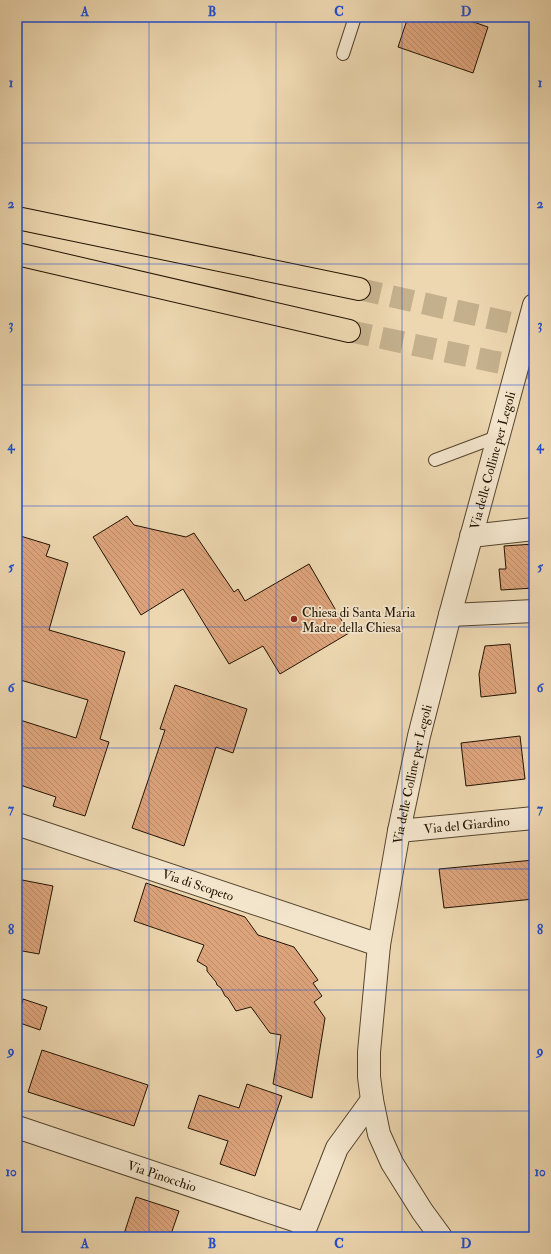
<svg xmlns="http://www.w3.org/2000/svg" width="551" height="1254" viewBox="0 0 551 1254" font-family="'IM FELL Double Pica',serif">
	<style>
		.building { fill: url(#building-back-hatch); stroke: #221301 }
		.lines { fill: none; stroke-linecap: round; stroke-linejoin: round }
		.trunk-tunnel { stroke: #c4b08d; stroke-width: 22; stroke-dasharray: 22 11; stroke-linecap: butt }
		.service-casing { stroke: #55442d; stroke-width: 14 }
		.minor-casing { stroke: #55442d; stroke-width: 24 }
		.tertiary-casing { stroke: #55442d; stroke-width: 24 }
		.trunk-casing { stroke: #221301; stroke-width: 24 }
		.service { stroke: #f3e5cc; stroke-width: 12 }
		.minor { stroke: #f3e5cc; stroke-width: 22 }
		.tertiary { stroke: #f3e5cc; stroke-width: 22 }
		.trunk { stroke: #edd7b0; stroke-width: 22 }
		.grid { fill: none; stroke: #1d4ed8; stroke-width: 1; stroke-opacity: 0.55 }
		.poi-dot { fill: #8f2418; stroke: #f3e5cc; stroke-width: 1.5 }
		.labels { text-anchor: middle; stroke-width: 3.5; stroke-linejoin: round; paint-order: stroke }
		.street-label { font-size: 13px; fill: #221301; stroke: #f3e5cc }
		.poi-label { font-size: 13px; fill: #221301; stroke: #f3e5cc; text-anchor: start }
		.neatline { fill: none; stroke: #1d4ed8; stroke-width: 1.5 }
		.grid-label { font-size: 13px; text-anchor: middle; font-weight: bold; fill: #1d4ed8 }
	</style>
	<defs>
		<pattern id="building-back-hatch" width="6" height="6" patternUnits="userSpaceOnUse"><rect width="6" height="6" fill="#dda47c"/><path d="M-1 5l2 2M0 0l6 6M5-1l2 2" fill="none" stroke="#bd8c69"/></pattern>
	</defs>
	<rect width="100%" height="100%" fill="#edd7b0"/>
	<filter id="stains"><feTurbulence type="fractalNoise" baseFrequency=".005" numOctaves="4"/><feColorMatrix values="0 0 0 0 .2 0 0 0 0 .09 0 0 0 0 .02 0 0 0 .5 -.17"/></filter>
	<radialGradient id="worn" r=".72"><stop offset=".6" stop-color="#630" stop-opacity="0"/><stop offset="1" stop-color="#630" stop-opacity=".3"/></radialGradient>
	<g class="building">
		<path d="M 408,17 L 459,17 L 488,27 L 473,73 L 398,47 Z"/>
		<path d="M 127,516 L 134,525 L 186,537 L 194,533 L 234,592 L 238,589 L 245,601 L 309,564 L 349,633 L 280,674 L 263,646 L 229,664 L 183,589 L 141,615 L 93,537 Z"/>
		<path d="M 17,535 L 50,545 L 46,556 L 68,563 L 49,630 L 125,652 L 100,739 L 109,742 L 85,816 L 53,806 L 56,797 L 17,784 L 17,719 L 76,738 L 88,700 L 17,679 Z"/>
		<path d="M 534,544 L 534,588 L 501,590 L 499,569 L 506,569 L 504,546 Z"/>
		<path d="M 510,644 L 516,693 L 481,697 L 479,674 L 485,646 Z"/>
		<path d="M 175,685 L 247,709 L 233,753 L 216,747 L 184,846 L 132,828 L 165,730 L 160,729 Z"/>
		<path d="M 520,736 L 525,779 L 466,786 L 461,743 Z"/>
		<path d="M 534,860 L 534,899 L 444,908 L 439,869 Z"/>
		<path d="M 17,879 L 53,886 L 39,954 L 17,950 Z"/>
		<path d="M 146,883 L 245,917 L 258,935 L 294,947 L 318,980 L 313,983 L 322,996 L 314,1002 L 325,1018 L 312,1098 L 273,1084 L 281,1035 L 270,1033 L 251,1007 L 236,1011 L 228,998 L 225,996 L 221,988 L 217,985 L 216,982 L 207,971 L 207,967 L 197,961 L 204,945 L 134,921 Z"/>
		<path d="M 23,999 L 47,1007 L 40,1030 L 17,1022 Z"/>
		<path d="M 42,1050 L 148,1085 L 134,1126 L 28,1092 Z"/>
		<path d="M 247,1084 L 282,1096 L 255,1176 L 220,1164 L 228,1141 L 188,1128 L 199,1095 L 239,1108 Z"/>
		<path d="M 136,1197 L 179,1211 L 170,1237 L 123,1237 Z"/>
	</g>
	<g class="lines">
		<g class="trunk-tunnel">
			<path d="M 359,289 L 534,328"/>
			<path d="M 349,331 L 491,361 L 534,369"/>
		</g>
		<defs>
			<g id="service">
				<path d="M 343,54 L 355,17"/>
				<path d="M 435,460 L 499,436"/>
			</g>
			<g id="minor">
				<path d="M 471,536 L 534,529"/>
				<path d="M 450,615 L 534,611"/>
				<path id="s1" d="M 17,824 L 379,945"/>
				<path id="s2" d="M 399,831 L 534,818"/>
				<path id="s3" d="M 17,1127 L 306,1224"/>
				<path d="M 302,1237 L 337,1148 L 372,1100"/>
			</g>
			<g id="tertiary">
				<path id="s4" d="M 441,1237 L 422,1211 L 392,1163 L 379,1134 L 372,1100 L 369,1077 L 369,1052 L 379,945 L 399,831 L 419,736 L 450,615 L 534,305"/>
			</g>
			<g id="trunk">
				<path d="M 17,218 L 359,289"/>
				<path d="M 17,254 L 349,331"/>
			</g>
		</defs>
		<use href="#service" class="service-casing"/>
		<use href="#minor" class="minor-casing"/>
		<use href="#tertiary" class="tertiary-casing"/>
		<use href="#trunk" class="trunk-casing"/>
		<use href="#service" class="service"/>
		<use href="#minor" class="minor"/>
		<use href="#tertiary" class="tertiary"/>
		<use href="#trunk" class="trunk"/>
	</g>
	<path class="grid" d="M 149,17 L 149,1237M 276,17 L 276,1237M 402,17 L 402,1237M 17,143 L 534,143M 17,264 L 534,264M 17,385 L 534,385M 17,506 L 534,506M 17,627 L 534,627M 17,748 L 534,748M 17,869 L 534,869M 17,990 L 534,990M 17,1111 L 534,1111"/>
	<circle class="poi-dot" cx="294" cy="619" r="4"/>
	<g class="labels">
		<g class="street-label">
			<text dy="5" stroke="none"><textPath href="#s4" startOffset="809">Via delle Colline per Legoli</textPath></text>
			<text dy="5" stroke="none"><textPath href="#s4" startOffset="485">Via delle Colline per Legoli</textPath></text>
			<text dy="5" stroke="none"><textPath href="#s2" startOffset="68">Via del Giardino</textPath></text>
			<text dy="5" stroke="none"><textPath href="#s1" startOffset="191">Via di Scopeto</textPath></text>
			<text dy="5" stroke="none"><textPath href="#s3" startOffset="153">Via Pinocchio</textPath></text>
		</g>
		<g class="poi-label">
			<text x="302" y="617">Chiesa di Santa Maria<tspan x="302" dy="15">Madre della Chiesa</tspan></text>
		</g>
	</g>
	<rect width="551" height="1254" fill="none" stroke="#edd7b0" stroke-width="44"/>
	<rect x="22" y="22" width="507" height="1210" class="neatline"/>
	<g class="grid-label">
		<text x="85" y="16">A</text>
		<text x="212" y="16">B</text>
		<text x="339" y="16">C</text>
		<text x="466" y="16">D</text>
		<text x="11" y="87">1</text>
		<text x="540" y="87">1</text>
		<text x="11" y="208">2</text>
		<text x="540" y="208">2</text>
		<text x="11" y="329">3</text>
		<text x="540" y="329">3</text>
		<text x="11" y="450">4</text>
		<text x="540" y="450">4</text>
		<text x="11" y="571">5</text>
		<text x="540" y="571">5</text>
		<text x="11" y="692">6</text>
		<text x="540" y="692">6</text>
		<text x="11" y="813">7</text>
		<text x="540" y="813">7</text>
		<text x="11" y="934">8</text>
		<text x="540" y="934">8</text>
		<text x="11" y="1055">9</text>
		<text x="540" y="1055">9</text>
		<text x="11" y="1176">10</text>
		<text x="540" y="1176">10</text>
		<text x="85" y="1248">A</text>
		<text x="212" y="1248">B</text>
		<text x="339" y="1248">C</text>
		<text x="466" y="1248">D</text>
	</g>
	<rect width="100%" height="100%" filter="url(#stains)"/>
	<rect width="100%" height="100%" fill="url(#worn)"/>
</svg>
